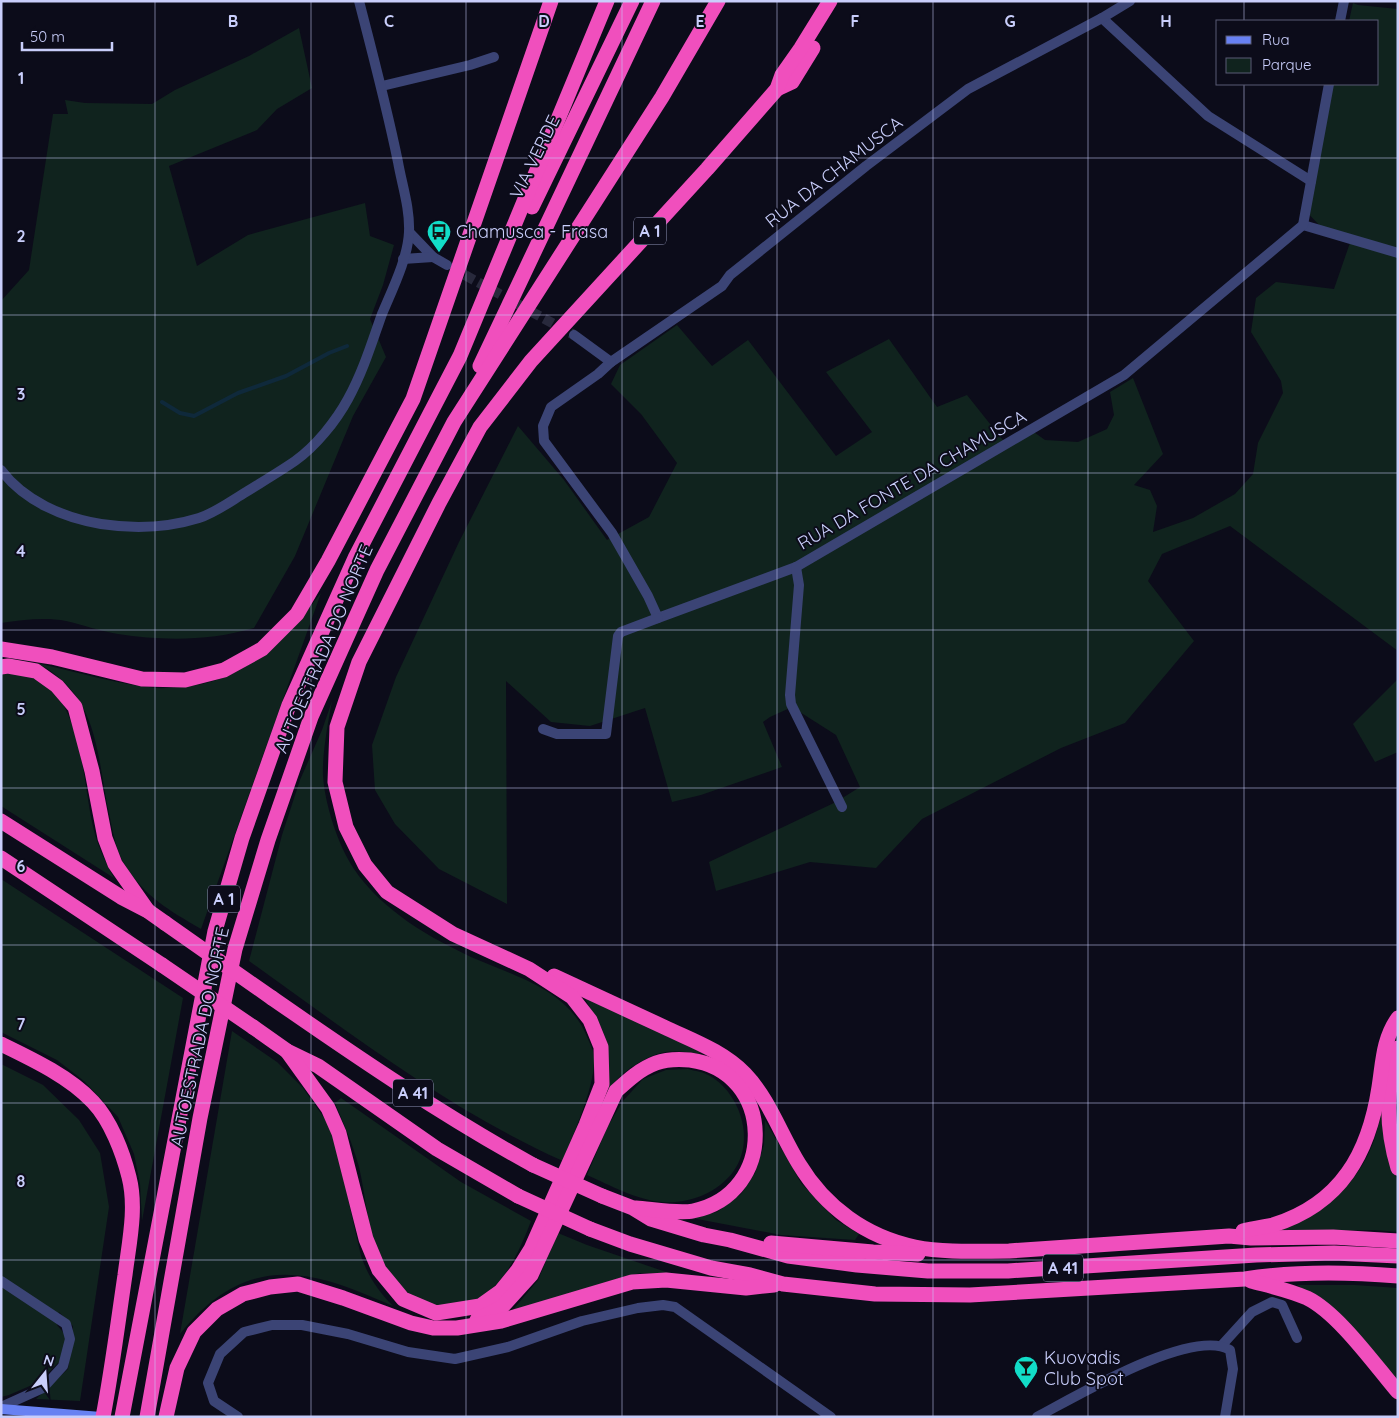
<svg xmlns="http://www.w3.org/2000/svg" width="1399" height="1418" viewBox="0 0 1399 1418" font-family="Quicksand,sans-serif">
	<style>
		.green { fill: #10231e }
		.lines { fill: none; stroke-linecap: round; stroke-linejoin: round }
		.stream { stroke: #0f293b; stroke-width: 4 }
		.minor-tunnel { stroke: #28293c; stroke-width: 10; stroke-dasharray: 10 5; stroke-linecap: butt }
		.minor { stroke: #3b4475; stroke-width: 10 }
		.tertiary { stroke: #3b4475; stroke-width: 10 }
		.secondary { stroke: #6881f2; stroke-width: 10 }
		.motorway { stroke: #f04fbd; stroke-width: 15 }
		.motorway-bridge { stroke: #f04fbd; stroke-width: 15 }
		.grid { fill: none; stroke: #c9cefb; stroke-width: 1; stroke-opacity: 0.55 }
		.labels { text-anchor: middle; stroke-width: 4; stroke-linejoin: round; paint-order: stroke }
		.shield { fill: #0c0c1a; stroke: #9094b8; stroke-width: 1 }
		.shield-label { font-size: 16px; font-weight: bold; fill: #c9cefb }
		.street-label { font-size: 18px; fill: #c9cefb; stroke: #0c0c1a }
		.poi-label { font-size: 18px; fill: #c9cefb; stroke: #0c0c1a; text-anchor: start }
		.grid-label { font-size: 16px; text-anchor: middle; font-weight: bold; fill: #c9cefb; stroke: #0c0c1a; stroke-width: 4; stroke-linejoin: round; paint-order: stroke }
	</style>
	<rect width="100%" height="100%" fill="#0c0c1a"/>
	<g class="green">
		<path d="M 1353,3 L 1358,5 L 1398,9 L 1398,651 L 1230,526 L 1162,554 L 1148,581 L 1194,641 L 1125,723 L 1061,748 L 922,819 L 876,868 L 810,862 L 716,891 L 709,862 L 836,802 L 860,787 L 836,735 L 792,707 L 770,717 L 763,722 L 782,767 L 701,795 L 672,802 L 645,708 L 590,726 L 551,722 L 506,681 L 507,904 L 439,869 L 395,824 L 375,790 L 372,745 L 396,677 L 459,542 L 518,426 L 564,480 L 607,540 L 649,517 L 677,463 L 641,414 L 611,384 L 620,365 L 677,325 L 712,366 L 748,340 L 836,456 L 872,432 L 826,372 L 889,339 L 937,407 L 967,395 L 1006,444 L 1031,430 L 1045,440 L 1078,442 L 1107,429 L 1114,415 L 1110,392 L 1133,378 L 1163,454 L 1134,485 L 1150,490 L 1157,506 L 1153,532 L 1193,518 L 1235,494 L 1253,474 L 1258,443 L 1283,393 L 1281,381 L 1251,332 L 1256,298 L 1276,282 L 1334,289 L 1352,237 L 1321,227 L 1303,208 L 1333,84 L 1378,84 L 1378,21 L 1349,21 Z"/>
		<path d="M 299,28 L 312,88 L 277,109 L 257,130 L 169,166 L 197,266 L 248,235 L 365,203 L 370,236 L 394,245 L 383,285 L 370,319 L 386,357 L 353,416 L 295,556 L 254,628 C 210,641 163,641 118,634 C 100,631 83,625 66,621 C 45,617 22,620 1,623 L 1,301 L 29,270 L 53,114 L 68,114 L 65,100 L 85,103 L 152,104 L 175,90 L 249,56 Z"/>
		<path d="M 321,593 L 201,929 C 169,910 146,898 125,865 C 117,852 113,834 110,818 C 96,757 101,696 37,663 C 77,672 116,684 157,688 C 164,689 172,687 180,687 C 246,682 282,642 321,593 Z"/>
		<path d="M 1,673 C 11,673 22,673 32,676 C 80,693 83,779 92,822 C 96,842 104,860 114,878 L 1,806 Z"/>
		<path d="M 1398,679 L 1398,752 L 1375,762 L 1353,724 Z"/>
		<path d="M 332,701 C 328,723 322,754 323,776 C 325,805 338,845 354,869 C 366,887 383,903 399,915 C 420,932 447,945 471,957 C 516,977 569,989 588,1039 C 590,1044 594,1051 594,1057 C 596,1085 573,1134 563,1161 C 449,1110 350,1033 249,961 L 282,835 L 300,780 L 322,730 Z"/>
		<path d="M 1,879 L 183,998 L 142,1221 L 140,1184 L 134,1154 L 118,1117 L 84,1081 L 57,1060 L 1,1032 Z"/>
		<path d="M 584,997 L 702,1050 L 699,1054 C 671,1049 659,1050 635,1065 C 625,1071 616,1079 609,1090 L 607,1087 L 608,1046 L 602,1029 Z"/>
		<path d="M 232,1031 L 277,1062 L 303,1088 L 327,1122 L 336,1146 L 361,1256 C 368,1276 378,1291 393,1306 C 372,1297 350,1287 328,1281 C 264,1263 220,1284 180,1334 Z"/>
		<path d="M 1,1064 L 43,1085 L 79,1120 L 100,1153 L 109,1207 L 80,1401 L 36,1399 L 68,1369 L 73,1326 L 59,1312 L 57,1325 L 67,1337 L 61,1360 L 39,1382 L 9,1395 L 1,1397 Z"/>
		<path d="M 688,1069 C 695,1071 704,1072 710,1076 C 741,1094 756,1142 733,1172 C 716,1194 688,1204 662,1202 C 636,1200 610,1185 587,1175 L 607,1128 L 622,1102 L 643,1079 L 666,1070 Z"/>
		<path d="M 341,1098 L 461,1182 L 531,1221 C 518,1255 499,1300 457,1305 C 452,1305 446,1307 442,1306 C 410,1305 385,1273 375,1245 C 367,1221 365,1193 359,1167 C 353,1145 344,1124 335,1103 Z"/>
		<path d="M 1382,1111 L 1388,1157 L 1398,1182 L 1398,1232 L 1374,1230 L 1273,1232 C 1317,1212 1351,1195 1371,1148 C 1376,1137 1379,1123 1382,1111 Z"/>
		<path d="M 765,1120 L 801,1183 L 836,1220 L 859,1234 L 855,1240 L 781,1235 L 692,1218 L 717,1212 L 741,1194 L 755,1173 L 764,1145 Z"/>
		<path d="M 558,1233 L 587,1245 L 669,1273 L 640,1273 L 606,1282 L 512,1311 L 538,1280 Z"/>
		<path d="M 1297,1285 L 1355,1285 L 1398,1288 L 1398,1385 L 1327,1305 Z"/>
	</g>
	<g class="lines">
		<path class="stream" d="M 162,402 L 180,413 L 194,416 L 238,393 L 286,376 L 329,353 L 347,346"/>
		<path class="minor-tunnel" d="M 452,268 L 574,335"/>
		<g class="minor">
			<path d="M 1102,18 L 1208,116 L 1311,181"/>
			<path d="M 1340,21 L 1344,1"/>
			<path d="M 382,86 L 470,65 L 494,57"/>
			<path d="M 1303,225 L 1398,253"/>
			<path d="M 409,232 L 433,257 L 447,265"/>
			<path d="M 403,259 L 433,257"/>
			<path d="M 574,335 L 611,362 L 722,286 L 730,275 L 866,166 L 968,89 L 1102,18 L 1130,1"/>
			<path d="M 611,362 L 598,374 L 551,407 L 543,426 L 544,441 L 612,533 L 648,596 L 658,618 L 796,567 L 1124,375 L 1303,225 L 1329,84"/>
			<path d="M 796,567 L 799,585 L 790,695 L 791,704 L 842,807"/>
			<path d="M 543,729 L 557,734 L 606,734 L 618,636 L 621,632 L 658,618"/>
			<path d="M 1,1281 L 66,1324 L 70,1339 L 63,1366 L 43,1388 L 1,1407"/>
			<path d="M 1222,1345 L 1252,1312 L 1272,1302 L 1282,1305 L 1297,1338"/>
			<path d="M 238,1417 L 214,1401 L 208,1383 L 220,1354 L 244,1332 L 272,1325 L 302,1325 L 348,1334 L 408,1352 L 455,1359 L 508,1347 L 582,1321 L 638,1308 L 663,1305 L 675,1307 L 831,1417"/>
			<path d="M 1037,1417 C 1075,1397 1192,1327 1230,1350 L 1233,1369 L 1225,1417"/>
		</g>
		<path class="tertiary" d="M 1,470 C 24,501 64,518 101,524 C 134,529 167,528 199,518 C 215,513 231,501 246,492 C 262,482 279,472 295,461 C 316,446 336,421 348,399 C 363,372 372,342 382,314 C 392,290 408,258 409,232 C 410,208 402,185 398,162 C 387,108 373,55 359,1"/>
		<path class="secondary" d="M 1,1409 L 101,1417"/>
		<g class="motorway">
			<path d="M 777,89 L 792,82 L 813,48"/>
			<path d="M 532,207 L 632,1"/>
			<path d="M 480,366 L 653,1"/>
			<path d="M 1,649 L 52,657 L 142,679 L 185,680 L 224,670 L 262,649 L 297,614 L 328,561 L 413,399 L 551,1"/>
			<path d="M 1,667 L 8,666 L 36,671 L 57,686 L 75,707 L 92,771 L 105,838 L 115,864 L 148,911"/>
			<path d="M 1,821 L 121,897 L 148,911 L 165,923"/>
			<path d="M 1,858 L 162,965"/>
			<path d="M 554,976 C 591,993 627,1010 664,1027 C 691,1040 723,1051 745,1074 C 769,1099 781,1135 799,1164 C 825,1207 866,1237 915,1247 C 945,1253 979,1251 1009,1251 L 1229,1236 L 1251,1238 L 1333,1237 L 1398,1241"/>
			<path d="M 272,998 C 357,1057 442,1115 533,1165"/>
			<path d="M 253,1027 L 287,1051 L 318,1066 L 437,1149 L 518,1196"/>
			<path d="M 1,1044 C 32,1059 70,1077 93,1102 C 111,1121 123,1153 129,1177 C 137,1208 129,1243 125,1275 C 118,1322 112,1370 103,1417"/>
			<path d="M 1398,1048 C 1386,1087 1386,1129 1398,1168"/>
			<path d="M 287,1051 L 328,1108 L 339,1133 L 366,1239 L 379,1270 L 403,1299 L 436,1313 L 480,1306 L 501,1291 L 518,1270 L 531,1249 L 586,1125 L 602,1084 L 601,1047 L 590,1020 L 572,997 L 529,969 L 453,934 L 387,892 L 365,865 L 346,827 L 335,782 L 337,727 L 359,662 L 439,503 L 480,427 L 531,361 L 707,169 L 777,89 L 782,75 L 801,48 L 830,1"/>
			<path d="M 602,1196 L 633,1208 L 651,1219 L 704,1235 L 730,1240 L 788,1256 L 857,1265 L 928,1271 L 1008,1271 L 1256,1255 L 1334,1253 L 1398,1256"/>
			<path d="M 590,1229 L 630,1244 L 711,1268 L 750,1275 L 783,1284 L 875,1294 L 970,1295 L 1245,1279 C 1295,1271 1347,1272 1398,1276"/>
			<path d="M 1243,1231 C 1253,1228 1263,1227 1273,1225 C 1341,1204 1369,1153 1379,1087 C 1383,1062 1383,1039 1398,1018"/>
			<path d="M 771,1243 L 873,1252 L 918,1254"/>
			<path d="M 1251,1281 C 1270,1286 1289,1290 1307,1298 C 1338,1313 1375,1365 1398,1392"/>
			<path d="M 477,1320 L 502,1307 L 531,1275 L 616,1091 C 628,1080 640,1069 656,1063 C 667,1059 679,1059 690,1060 C 775,1071 778,1194 693,1211 C 679,1214 651,1209 636,1208"/>
			<path d="M 122,1417 L 215,931 L 242,838 L 289,705 L 355,558 L 460,356 L 607,1"/>
			<path d="M 147,1417 L 200,1118 L 235,949 L 268,840 L 311,717 L 377,570 L 454,422 L 662,97 L 718,1"/>
			<path d="M 166,1417 L 177,1368 L 194,1332 L 217,1309 L 243,1294 L 270,1287 L 298,1284 L 343,1298 L 411,1323 L 433,1328 L 457,1328 L 501,1321 L 632,1282 L 666,1280 L 746,1288 L 774,1285"/>
		</g>
		<g class="motorway-bridge">
			<path d="M 165,923 L 272,998"/>
			<path d="M 162,965 L 253,1027"/>
			<path d="M 533,1165 L 602,1196"/>
			<path d="M 518,1196 L 590,1229"/>
		</g>
	</g>
	<path class="grid" d="M 155,1 L 155,1417M 311,1 L 311,1417M 466,1 L 466,1417M 622,1 L 622,1417M 777,1 L 777,1417M 933,1 L 933,1417M 1088,1 L 1088,1417M 1244,1 L 1244,21M 1244,84 L 1244,1417M 1,158 L 1398,158M 1,315 L 1398,315M 1,473 L 1398,473M 1,630 L 1398,630M 1,788 L 1398,788M 1,945 L 1398,945M 1,1103 L 1398,1103M 1,1260 L 1398,1260"/>
	<defs>
		<symbol id="bus-pin" viewBox="-11 -11 22 30"><path d="M0 17L-7.5 6A9.5 9.5 0 1 1 7.5 6Z" fill="#12ddc8" stroke="#0c0c1a"/><path d="M-5-6H5V4H4V6H2V4H-2V6H-4V4H-5ZM-3.5-4V0h7V-4ZM-3.5 1.2v1.5H-2V1.2ZM2 1.2v1.5H3.5V1.2Z" fill="#111"/></symbol>
		<symbol id="bar-pin" viewBox="-11 -11 22 30"><path d="M0 17L-7.5 6A9.5 9.5 0 1 1 7.5 6Z" fill="#12ddc8" stroke="#0c0c1a"/><path d="M-6-5H6L.8 .8V4.5H3.5V6h-7V4.5H-.8V.8Z" fill="#111"/></symbol>
	</defs>
	<g fill-rule="evenodd">
		<use href="#bus-pin" x="425" y="218" width="28" height="38"/>
		<use href="#bar-pin" x="1012" y="1354" width="28" height="38"/>
	</g>
	<g class="labels">
		<g class="shield">
			<rect x="634" y="217.5" width="32" height="27" rx="4"/>
			<rect x="208" y="885.5" width="32" height="27" rx="4"/>
			<rect x="393" y="1079.5" width="40" height="27" rx="4"/>
			<rect x="1043" y="1254.5" width="40" height="27" rx="4"/>
		</g>
		<g class="shield-label">
			<text x="650" y="237">A 1</text>
			<text x="224" y="905">A 1</text>
			<text x="413" y="1099">A 41</text>
			<text x="1063" y="1274">A 41</text>
		</g>
		<g class="street-label">
			<text transform="translate(535 157) rotate(-64)" y="6">VIA VERDE</text>
			<text transform="translate(834 172) rotate(-38)" y="6">RUA DA CHAMUSCA</text>
			<text transform="translate(912 480) rotate(-30)" y="6">RUA DA FONTE DA CHAMUSCA</text>
			<text transform="translate(324 649) rotate(-67)" y="6">AUTOESTRADA DO NORTE</text>
			<text transform="translate(200 1037) rotate(-78)" y="6">AUTOESTRADA DO NORTE</text>
		</g>
		<g class="poi-label">
			<text x="456" y="238">Chamusca - Frasa</text>
			<text x="1044" y="1364">Kuovadis<tspan x="1044" dy="21">Club Spot</tspan></text>
		</g>
	</g>
	<g class="grid-label">
		<text x="233" y="27">B</text>
		<text x="389" y="27">C</text>
		<text x="544" y="27">D</text>
		<text x="700" y="27">E</text>
		<text x="855" y="27">F</text>
		<text x="1010" y="27">G</text>
		<text x="1166" y="27">H</text>
		<text x="21" y="84">1</text>
		<text x="21" y="242">2</text>
		<text x="21" y="400">3</text>
		<text x="21" y="557">4</text>
		<text x="21" y="715">5</text>
		<text x="21" y="872">6</text>
		<text x="21" y="1030">7</text>
		<text x="21" y="1187">8</text>
	</g>
	<rect width="1399" height="1418" fill="none" stroke="#c9cefb" stroke-width="5"/>
	<rect x="1216" y="20" width="162" height="65" fill="#0c0c1a" stroke="#585a74"/>
	<rect x="1226" y="36" width="25" height="8" fill="#6881f2" stroke="#585a74"/>
	<text x="1262" y="45" font-size="15" fill="#c9cefb">Rua</text>
	<rect x="1226" y="58" width="25" height="15" fill="#10231e" stroke="#585a74"/>
	<text x="1262" y="70" font-size="15" fill="#c9cefb">Parque</text>
	<g transform="translate(45 1373) rotate(17)" stroke="#0c0c1a" stroke-width="4" paint-order="stroke">
	<path d="M0-4L9 19L0 12L-9 19Z" fill="#c9cefb"/>
	<text y="-8" font-size="14" font-weight="bold" text-anchor="middle" fill="#c9cefb">N</text>
	</g>
	<path d="M22 42v8h90v-8" fill="none" stroke="#c9cefb" stroke-width="2.5"/>
	<text x="30" y="42" font-size="15" fill="#c9cefb" stroke="#0c0c1a" stroke-width="4" paint-order="stroke">50 m</text>
</svg>
